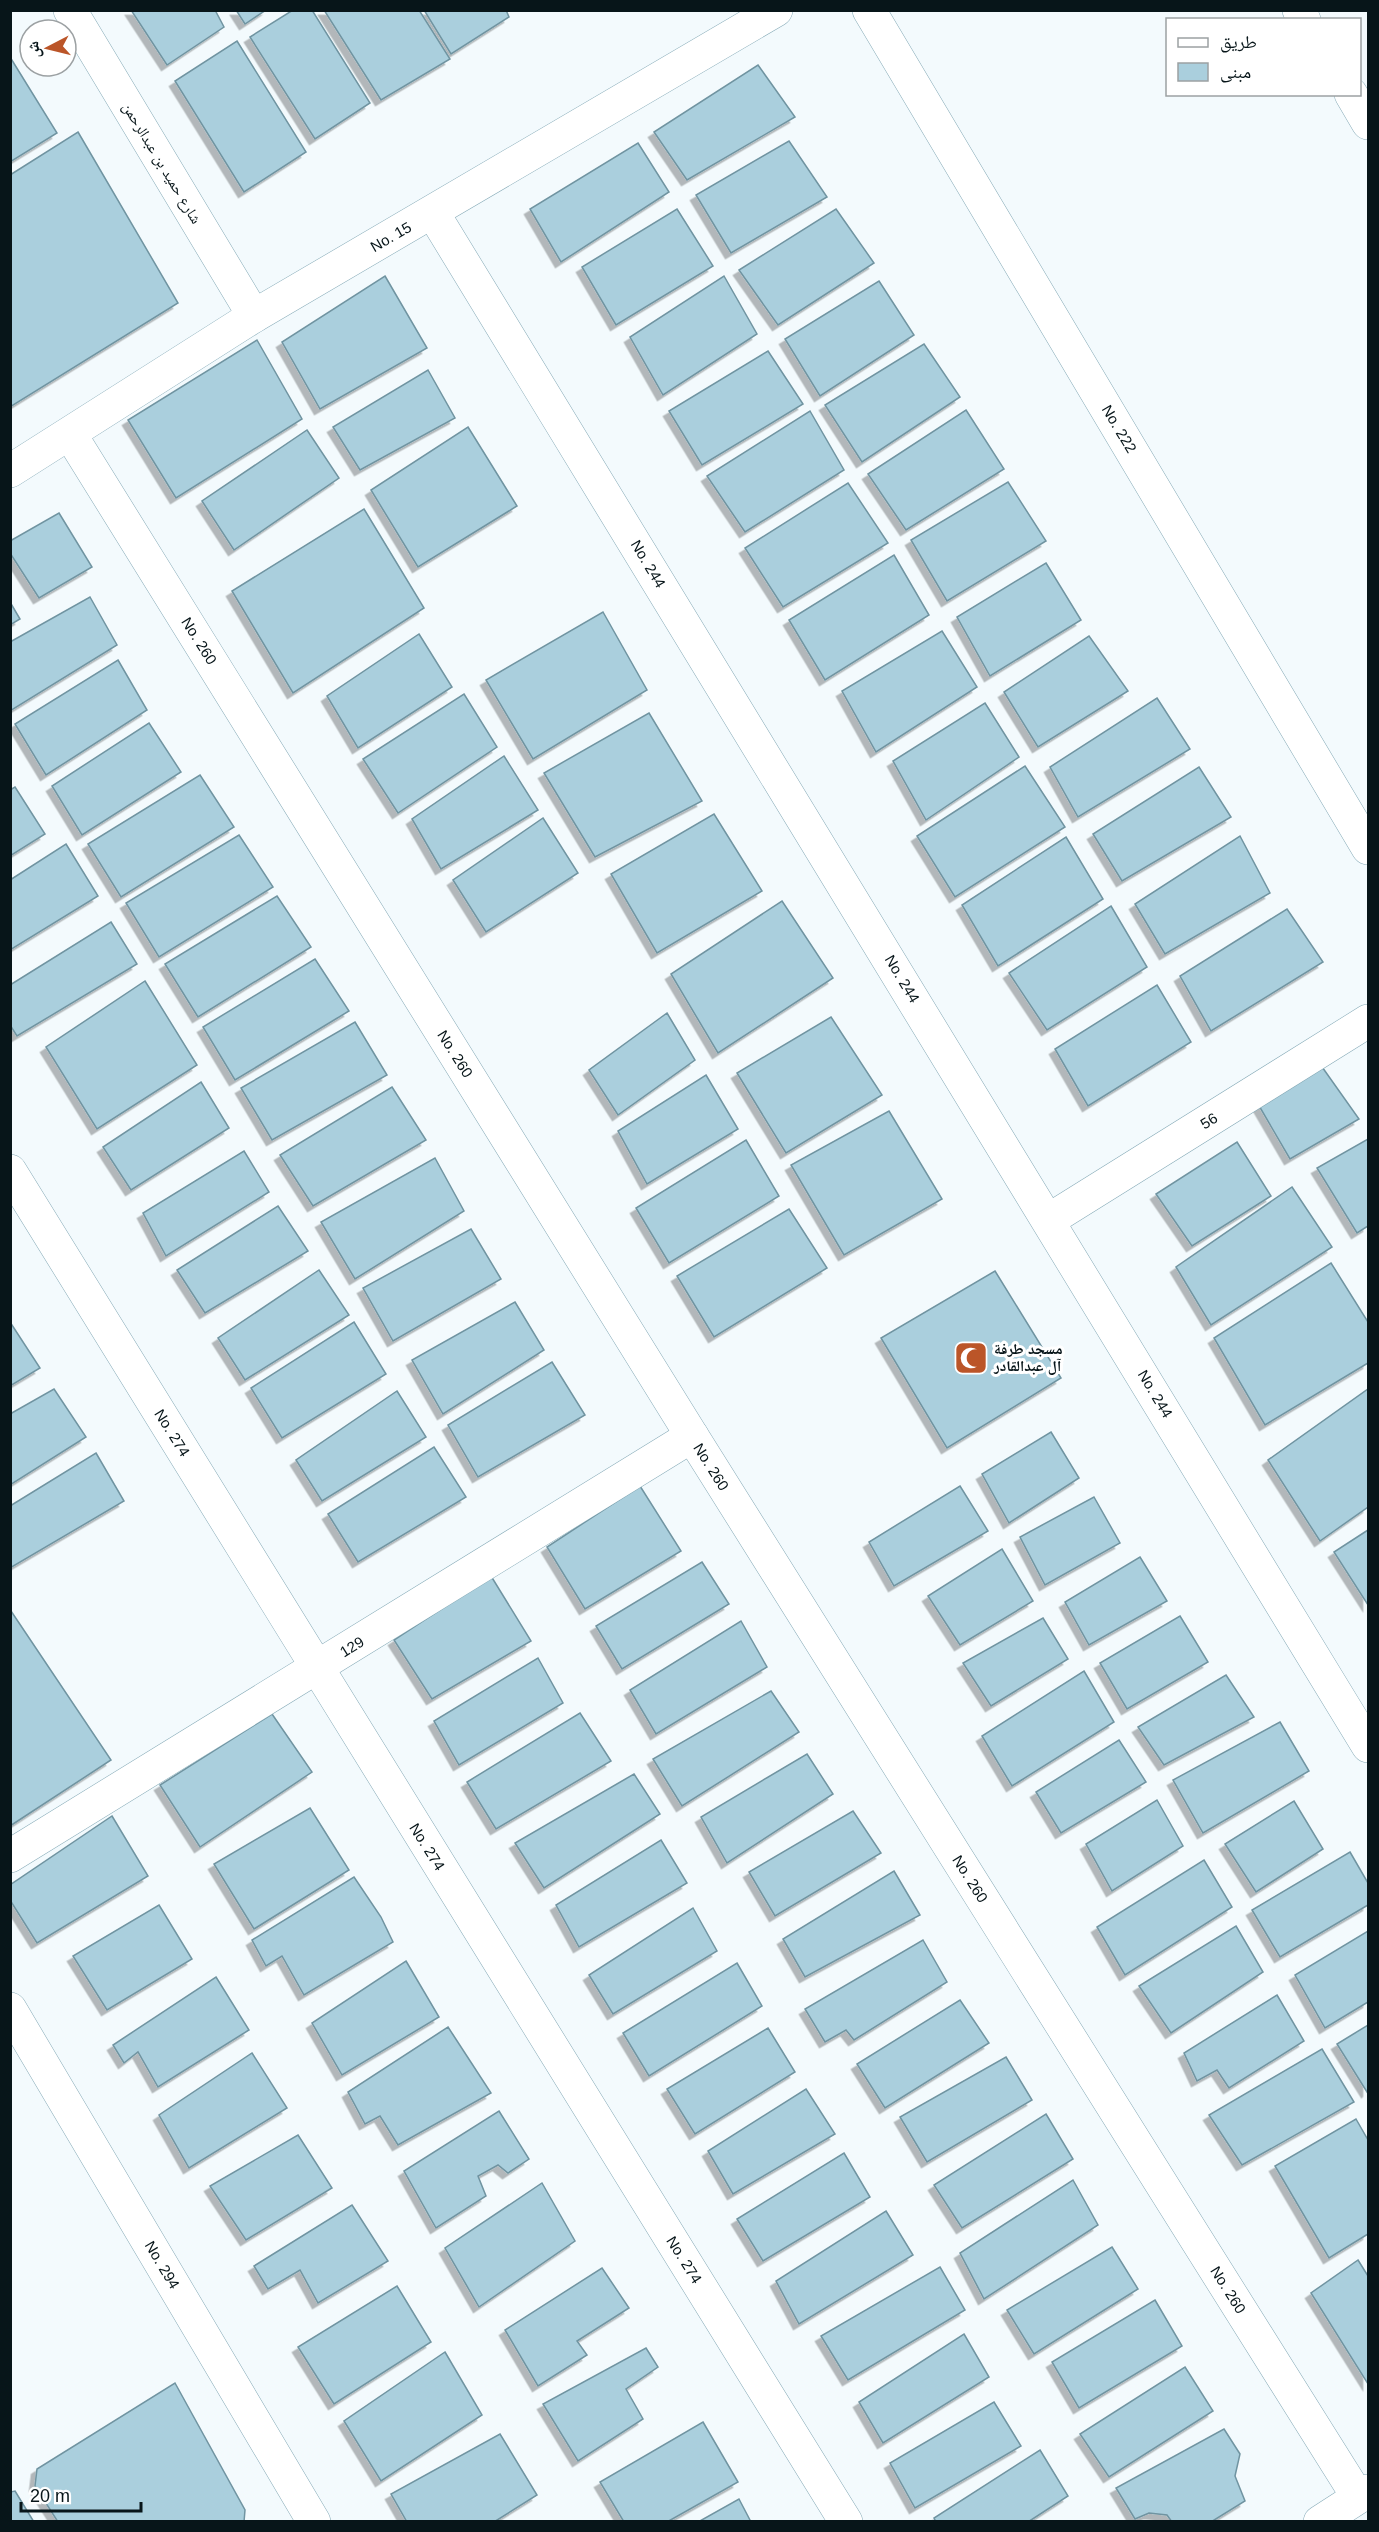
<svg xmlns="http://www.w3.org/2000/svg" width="1379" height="2532" viewBox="0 0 1379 2532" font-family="Helvetica,'Noto Naskh Arabic',sans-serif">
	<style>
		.building { fill: #aacfdd; stroke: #7094a1; stroke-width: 1.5; filter: url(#shadow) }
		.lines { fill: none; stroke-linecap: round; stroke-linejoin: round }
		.minor-casing { stroke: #87abb8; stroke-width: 34 }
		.tertiary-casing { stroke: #87abb8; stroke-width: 34 }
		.minor { stroke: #fff; stroke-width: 33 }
		.tertiary { stroke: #fff; stroke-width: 33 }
		.labels { text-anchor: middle; stroke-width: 6; stroke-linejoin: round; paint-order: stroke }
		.street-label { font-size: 15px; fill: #071519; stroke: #fff }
		.poi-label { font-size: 15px; font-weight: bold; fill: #071519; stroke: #fff; text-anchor: start }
	</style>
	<defs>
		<filter id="shadow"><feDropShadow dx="-5.5" dy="5.5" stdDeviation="0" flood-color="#0004"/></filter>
	</defs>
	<rect width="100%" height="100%" fill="#f3fafd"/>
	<g class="building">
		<path d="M 131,10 L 215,10 L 224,27 L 167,65 Z"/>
		<path d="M 236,10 L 266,10 L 245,24 Z"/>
		<path d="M 293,10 L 312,10 L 370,103 L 315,139 L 250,37 Z"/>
		<path d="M 324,10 L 419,10 L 450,59 L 381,100 Z"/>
		<path d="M 424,10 L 506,10 L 509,17 L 451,54 Z"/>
		<path d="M 237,41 L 306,152 L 244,192 L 175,81 Z"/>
		<path d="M 10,57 L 57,133 L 10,162 Z"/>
		<path d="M 758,65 L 795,117 L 687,180 L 654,132 Z"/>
		<path d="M 78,132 L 178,303 L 10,407 L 10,175 Z"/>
		<path d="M 789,141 L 827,197 L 731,253 L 696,195 Z"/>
		<path d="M 638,143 L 669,192 L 561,262 L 530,209 Z"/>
		<path d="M 677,209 L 713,266 L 616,325 L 582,267 Z"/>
		<path d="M 836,209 L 874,263 L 778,325 L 739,270 Z"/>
		<path d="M 385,276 L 427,348 L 320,409 L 282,342 Z"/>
		<path d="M 724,276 L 757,334 L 663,395 L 630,337 Z"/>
		<path d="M 879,281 L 914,335 L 820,396 L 785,339 Z"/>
		<path d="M 257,340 L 302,419 L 176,498 L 128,420 Z"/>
		<path d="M 924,344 L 960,397 L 862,462 L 825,405 Z"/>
		<path d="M 768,351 L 803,404 L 702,465 L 669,411 Z"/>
		<path d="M 428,370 L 455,418 L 360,470 L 333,427 Z"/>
		<path d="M 966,410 L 1004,469 L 906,530 L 868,474 Z"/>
		<path d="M 810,411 L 844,470 L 745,532 L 707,476 Z"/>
		<path d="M 468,427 L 517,506 L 418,567 L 371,490 Z"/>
		<path d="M 307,430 L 339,478 L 234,550 L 202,501 Z"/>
		<path d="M 1008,482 L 1046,541 L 947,601 L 911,540 Z"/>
		<path d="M 848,483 L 888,543 L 783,607 L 745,548 Z"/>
		<path d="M 364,509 L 424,608 L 293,693 L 232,591 Z"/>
		<path d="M 59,513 L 92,567 L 39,598 L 10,553 L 10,541 Z"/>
		<path d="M 894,555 L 929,615 L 825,680 L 789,620 Z"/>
		<path d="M 1046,563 L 1081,620 L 990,676 L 957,617 Z"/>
		<path d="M 90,597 L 117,645 L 10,711 L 10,642 Z"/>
		<path d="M 10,602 L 20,619 L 10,625 Z"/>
		<path d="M 603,612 L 647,690 L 533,759 L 486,680 Z"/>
		<path d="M 942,631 L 977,687 L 876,752 L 842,691 Z"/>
		<path d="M 419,634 L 452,687 L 358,748 L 327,696 Z"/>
		<path d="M 1089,636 L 1128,691 L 1038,747 L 1004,692 Z"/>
		<path d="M 118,660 L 147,710 L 46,775 L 15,724 Z"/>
		<path d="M 464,694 L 497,747 L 398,813 L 363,759 Z"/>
		<path d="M 1157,698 L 1190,749 L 1078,817 L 1050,767 Z"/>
		<path d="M 985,703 L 1019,757 L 926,820 L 893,761 Z"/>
		<path d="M 649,713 L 702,801 L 595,857 L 544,773 Z"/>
		<path d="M 149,723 L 181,772 L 82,835 L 52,786 Z"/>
		<path d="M 504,756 L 538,810 L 441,869 L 412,819 Z"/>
		<path d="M 1025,766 L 1065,827 L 955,897 L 917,836 Z"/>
		<path d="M 1199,767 L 1231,817 L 1122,881 L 1093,834 Z"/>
		<path d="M 200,775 L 234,827 L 121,897 L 88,844 Z"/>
		<path d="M 15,787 L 45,834 L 10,856 L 10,790 Z"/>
		<path d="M 714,814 L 762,891 L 657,953 L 611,874 Z"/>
		<path d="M 543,818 L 578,873 L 486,932 L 453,880 Z"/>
		<path d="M 239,835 L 273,887 L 159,957 L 126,903 Z"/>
		<path d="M 1240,836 L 1270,893 L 1165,954 L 1135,904 Z"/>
		<path d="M 1066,837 L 1103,899 L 998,966 L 962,905 Z"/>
		<path d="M 66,844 L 98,896 L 10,950 L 10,880 Z"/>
		<path d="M 277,896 L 311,947 L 198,1017 L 165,964 Z"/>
		<path d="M 782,901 L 833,978 L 718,1053 L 671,974 Z"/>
		<path d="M 1111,906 L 1147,967 L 1047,1030 L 1009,973 Z"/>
		<path d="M 1287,909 L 1323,962 L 1211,1031 L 1180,976 Z"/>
		<path d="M 111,922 L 137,964 L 17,1036 L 10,1025 L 10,985 Z"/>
		<path d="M 315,959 L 349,1011 L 235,1080 L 203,1027 Z"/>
		<path d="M 145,981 L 197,1065 L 97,1129 L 46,1047 Z"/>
		<path d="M 1157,985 L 1191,1042 L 1088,1106 L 1055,1049 Z"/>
		<path d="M 667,1013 L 695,1060 L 618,1115 L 589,1070 Z"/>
		<path d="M 831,1017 L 882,1095 L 786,1153 L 737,1073 Z"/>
		<path d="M 355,1022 L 387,1075 L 272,1140 L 241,1088 Z"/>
		<path d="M 1320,1064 L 1359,1119 L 1290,1159 L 1258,1104 Z"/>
		<path d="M 706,1075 L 738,1129 L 647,1184 L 618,1131 Z"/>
		<path d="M 201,1082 L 229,1128 L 131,1190 L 103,1147 Z"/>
		<path d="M 392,1087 L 426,1140 L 313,1206 L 280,1155 Z"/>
		<path d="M 889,1111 L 942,1199 L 844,1255 L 791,1165 Z"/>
		<path d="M 1368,1139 L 1368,1226 L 1357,1233 L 1317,1168 Z"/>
		<path d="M 746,1140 L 779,1196 L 669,1263 L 636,1208 Z"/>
		<path d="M 1237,1142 L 1271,1196 L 1192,1246 L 1156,1194 Z"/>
		<path d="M 244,1151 L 269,1192 L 166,1256 L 143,1213 Z"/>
		<path d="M 435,1158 L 464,1211 L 355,1279 L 321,1222 Z"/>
		<path d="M 1292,1187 L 1332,1247 L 1211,1325 L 1176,1267 Z"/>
		<path d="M 278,1206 L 308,1251 L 205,1313 L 177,1270 Z"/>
		<path d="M 789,1209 L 827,1268 L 714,1337 L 677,1276 Z"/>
		<path d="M 471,1229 L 501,1279 L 393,1341 L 363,1288 Z"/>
		<path d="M 1331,1263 L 1368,1322 L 1368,1363 L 1265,1425 L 1214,1338 Z"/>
		<path d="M 319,1270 L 349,1315 L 245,1380 L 218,1338 Z"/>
		<path d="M 995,1271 L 1061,1378 L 947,1448 L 881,1338 Z"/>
		<path d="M 515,1302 L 544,1350 L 443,1414 L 412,1360 Z"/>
		<path d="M 10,1322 L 40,1368 L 10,1386 Z"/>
		<path d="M 354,1322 L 386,1374 L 282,1438 L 251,1388 Z"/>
		<path d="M 552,1362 L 585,1415 L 478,1477 L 448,1425 Z"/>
		<path d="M 54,1389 L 86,1437 L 10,1485 L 10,1414 Z"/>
		<path d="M 1368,1389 L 1368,1507 L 1320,1541 L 1268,1460 Z"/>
		<path d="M 397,1391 L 426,1437 L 322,1501 L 296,1460 Z"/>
		<path d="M 1051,1432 L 1079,1478 L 1009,1523 L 982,1474 Z"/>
		<path d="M 434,1447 L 466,1497 L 358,1562 L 328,1514 Z"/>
		<path d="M 96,1453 L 124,1501 L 10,1568 L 10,1506 Z"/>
		<path d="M 640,1486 L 681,1551 L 585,1609 L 547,1547 Z"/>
		<path d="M 960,1486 L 988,1531 L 894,1586 L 869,1542 Z"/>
		<path d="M 1094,1497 L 1120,1543 L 1045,1585 L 1020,1537 Z"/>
		<path d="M 1368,1530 L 1368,1605 L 1334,1552 Z"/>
		<path d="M 1002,1549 L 1033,1601 L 960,1645 L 928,1596 Z"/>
		<path d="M 1140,1557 L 1167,1601 L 1089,1645 L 1065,1602 Z"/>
		<path d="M 702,1562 L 729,1604 L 622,1669 L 596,1626 Z"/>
		<path d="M 491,1576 L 531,1641 L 432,1699 L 394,1640 Z"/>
		<path d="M 11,1611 L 111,1760 L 10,1826 L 10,1611 Z"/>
		<path d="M 1180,1616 L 1208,1662 L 1127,1709 L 1100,1663 Z"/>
		<path d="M 1043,1618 L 1068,1659 L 991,1706 L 963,1663 Z"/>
		<path d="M 741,1621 L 767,1667 L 656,1734 L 630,1690 Z"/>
		<path d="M 538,1658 L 563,1703 L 459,1765 L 434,1721 Z"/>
		<path d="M 1084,1671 L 1114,1722 L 1012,1786 L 982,1736 Z"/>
		<path d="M 1226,1675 L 1254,1717 L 1164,1765 L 1138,1727 Z"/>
		<path d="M 771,1691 L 799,1732 L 682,1806 L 653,1759 Z"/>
		<path d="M 580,1713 L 611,1761 L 496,1829 L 467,1782 Z"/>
		<path d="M 272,1714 L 312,1772 L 200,1847 L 160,1785 Z"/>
		<path d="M 1280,1722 L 1309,1771 L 1203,1833 L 1173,1780 Z"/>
		<path d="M 1119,1740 L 1146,1782 L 1061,1833 L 1036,1792 Z"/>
		<path d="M 807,1754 L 833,1794 L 727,1863 L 701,1817 Z"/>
		<path d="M 634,1774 L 660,1814 L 544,1888 L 515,1843 Z"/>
		<path d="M 1157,1800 L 1183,1846 L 1112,1891 L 1086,1844 Z"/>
		<path d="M 1294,1801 L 1323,1849 L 1256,1892 L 1225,1844 Z"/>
		<path d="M 310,1808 L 349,1870 L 254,1929 L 214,1864 Z"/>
		<path d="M 853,1811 L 881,1853 L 775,1916 L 749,1872 Z"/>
		<path d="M 112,1816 L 148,1876 L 37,1943 L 10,1900 L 10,1885 Z"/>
		<path d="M 661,1840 L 687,1883 L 579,1947 L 556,1905 Z"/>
		<path d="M 1350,1852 L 1368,1883 L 1368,1905 L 1280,1957 L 1252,1910 Z"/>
		<path d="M 1204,1860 L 1232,1907 L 1125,1975 L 1097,1927 Z"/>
		<path d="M 894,1871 L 920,1915 L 805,1977 L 783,1939 Z"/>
		<path d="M 354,1877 L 381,1917 L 393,1942 L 304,1995 L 282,1956 L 266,1966 L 252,1940 Z"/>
		<path d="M 159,1905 L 192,1959 L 107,2010 L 73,1956 Z"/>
		<path d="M 693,1908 L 717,1951 L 613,2014 L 589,1975 Z"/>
		<path d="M 1236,1926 L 1263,1972 L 1171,2033 L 1139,1986 Z"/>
		<path d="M 1368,1931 L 1368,2002 L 1325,2028 L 1295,1975 Z"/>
		<path d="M 923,1940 L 947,1982 L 854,2040 L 846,2030 L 825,2042 L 805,2009 Z"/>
		<path d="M 406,1961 L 439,2017 L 342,2075 L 312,2023 Z"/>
		<path d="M 737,1963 L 762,2006 L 649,2076 L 623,2033 Z"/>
		<path d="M 216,1977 L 249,2030 L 158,2087 L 138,2052 L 124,2063 L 113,2045 Z"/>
		<path d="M 1277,1995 L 1304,2041 L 1229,2088 L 1217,2070 L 1197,2081 L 1184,2053 Z"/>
		<path d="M 960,2000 L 989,2043 L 885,2108 L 857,2064 Z"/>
		<path d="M 1368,2025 L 1368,2091 L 1367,2092 L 1337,2044 Z"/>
		<path d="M 448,2027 L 491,2093 L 398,2145 L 380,2116 L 365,2124 L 348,2092 Z"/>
		<path d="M 768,2028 L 795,2072 L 695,2134 L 667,2089 Z"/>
		<path d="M 1322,2049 L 1354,2102 L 1242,2165 L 1209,2115 Z"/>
		<path d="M 252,2053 L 287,2108 L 189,2168 L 159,2115 Z"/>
		<path d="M 1006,2057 L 1032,2100 L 927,2162 L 900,2117 Z"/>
		<path d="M 806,2089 L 835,2134 L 733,2194 L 708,2151 Z"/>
		<path d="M 499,2111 L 529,2159 L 508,2173 L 498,2165 L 478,2176 L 486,2196 L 436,2228 L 404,2171 Z"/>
		<path d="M 1046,2114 L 1073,2159 L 962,2228 L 934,2185 Z"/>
		<path d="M 1356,2119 L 1368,2140 L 1368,2234 L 1329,2258 L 1275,2166 Z"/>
		<path d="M 298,2135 L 332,2188 L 246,2240 L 210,2186 Z"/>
		<path d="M 844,2153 L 870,2197 L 763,2261 L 737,2219 Z"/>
		<path d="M 1073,2180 L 1098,2225 L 984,2299 L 960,2253 Z"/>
		<path d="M 542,2183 L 575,2241 L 479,2307 L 445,2248 Z"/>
		<path d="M 352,2205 L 388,2261 L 318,2303 L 300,2270 L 268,2289 L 254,2266 Z"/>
		<path d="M 886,2211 L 913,2255 L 799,2324 L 776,2281 Z"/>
		<path d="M 1112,2247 L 1138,2289 L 1034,2354 L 1007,2310 Z"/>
		<path d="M 1358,2260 L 1368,2276 L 1368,2384 L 1311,2293 Z"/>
		<path d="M 940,2267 L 965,2310 L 848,2380 L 821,2336 Z"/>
		<path d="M 602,2268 L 629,2308 L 577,2341 L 587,2355 L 538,2386 L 505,2330 Z"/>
		<path d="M 397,2286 L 431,2342 L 334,2404 L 298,2347 Z"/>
		<path d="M 1155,2300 L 1182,2346 L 1079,2408 L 1052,2362 Z"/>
		<path d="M 964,2334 L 989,2377 L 883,2443 L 859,2402 Z"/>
		<path d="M 646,2348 L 658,2367 L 626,2389 L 643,2419 L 578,2461 L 543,2404 Z"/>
		<path d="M 445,2352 L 482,2415 L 381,2481 L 344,2421 Z"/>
		<path d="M 1185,2367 L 1213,2411 L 1109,2477 L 1080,2434 Z"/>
		<path d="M 175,2383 L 245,2510 L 244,2522 L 58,2522 L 35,2486 L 37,2469 Z"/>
		<path d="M 994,2402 L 1021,2446 L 915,2508 L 890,2463 Z"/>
		<path d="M 703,2422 L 738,2482 L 667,2522 L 624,2522 L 600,2482 Z"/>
		<path d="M 1224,2429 L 1240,2454 L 1235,2476 L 1245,2501 L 1211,2522 L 1172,2522 L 1167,2515 L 1149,2513 L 1135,2519 L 1116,2488 Z"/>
		<path d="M 500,2434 L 537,2495 L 494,2522 L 407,2522 L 391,2494 Z"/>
		<path d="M 1040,2450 L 1068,2496 L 1028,2522 L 936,2522 L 934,2518 Z"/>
		<path d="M 15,2491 L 34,2522 L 10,2522 L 10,2492 Z"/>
		<path d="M 739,2499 L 751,2522 L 698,2522 Z"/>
	</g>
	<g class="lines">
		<defs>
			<g id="minor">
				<path d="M 70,10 L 254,316"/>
				<path d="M 869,10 L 1368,848"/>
				<path d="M 433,213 L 1368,1746"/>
				<path d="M 70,434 L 692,1436 L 1358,2497"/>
				<path d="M 10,471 L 254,316 L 776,10"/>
				<path d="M 10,1171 L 846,2522"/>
				<path d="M 1049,1220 L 1368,1021"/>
				<path d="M 10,1856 L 692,1436"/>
				<path d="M 10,2009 L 314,2522"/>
				<path d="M 1320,2522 L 1368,2491"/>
			</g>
			<g id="tertiary">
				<path d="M 1299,10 L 1304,20"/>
				<path d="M 1351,94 L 1368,123"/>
			</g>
		</defs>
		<use href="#minor" class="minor-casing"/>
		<use href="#tertiary" class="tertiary-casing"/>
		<use href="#minor" class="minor"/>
		<use href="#tertiary" class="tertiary"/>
	</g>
	<defs>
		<symbol id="mosque-square" viewBox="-11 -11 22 22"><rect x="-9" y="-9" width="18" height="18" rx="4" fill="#bb5528" stroke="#fff"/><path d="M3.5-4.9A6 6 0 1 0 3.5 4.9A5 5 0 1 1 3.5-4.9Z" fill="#fff"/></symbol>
	</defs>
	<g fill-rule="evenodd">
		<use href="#mosque-square" x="952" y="1339" width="38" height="38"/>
	</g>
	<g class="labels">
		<g class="street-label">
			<text transform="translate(162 163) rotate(59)" y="5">شارع حميد بن عبدالرحمن</text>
			<text transform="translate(391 237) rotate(-30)" y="5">No. 15</text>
			<text transform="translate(1119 429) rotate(59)" y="5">No. 222</text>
			<text transform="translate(648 564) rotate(59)" y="5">No. 244</text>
			<text transform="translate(199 641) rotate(58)" y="5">No. 260</text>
			<text transform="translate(902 979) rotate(59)" y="5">No. 244</text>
			<text transform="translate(455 1054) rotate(58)" y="5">No. 260</text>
			<text transform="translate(1209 1121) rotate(-32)" y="5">56</text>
			<text transform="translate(1155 1394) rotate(59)" y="5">No. 244</text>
			<text transform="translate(172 1433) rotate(58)" y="5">No. 274</text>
			<text transform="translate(711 1467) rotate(58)" y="5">No. 260</text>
			<text transform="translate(352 1647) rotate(-32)" y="5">129</text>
			<text transform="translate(427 1847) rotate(58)" y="5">No. 274</text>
			<text transform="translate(970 1879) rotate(58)" y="5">No. 260</text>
			<text transform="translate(684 2260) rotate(58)" y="5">No. 274</text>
			<text transform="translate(162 2265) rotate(59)" y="5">No. 294</text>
			<text transform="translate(1228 2290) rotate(58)" y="5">No. 260</text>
		</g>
		<g class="poi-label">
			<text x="994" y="1354">مسجد طرفة<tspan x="994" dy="17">آل عبدالقادر</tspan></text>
		</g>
	</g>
	<rect width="1379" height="2532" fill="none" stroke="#071519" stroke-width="24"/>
	<rect x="1166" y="18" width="195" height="78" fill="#ffffff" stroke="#9ca1a3" stroke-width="1.5"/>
	<rect x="1178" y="38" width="30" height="9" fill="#ffffff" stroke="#9ca1a3" stroke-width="1.5"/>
	<text x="1220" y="48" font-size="18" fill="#071519">طريق</text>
	<rect x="1178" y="63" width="30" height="18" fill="#aacfdd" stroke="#9ca1a3" stroke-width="1.5"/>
	<text x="1220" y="78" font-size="18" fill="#071519">مبنى</text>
	<g transform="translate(48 48) rotate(263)"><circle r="28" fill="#ffffff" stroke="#9ca1a3" stroke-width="1.5"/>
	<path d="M0-4.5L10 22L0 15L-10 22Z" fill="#bb5528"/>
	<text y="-9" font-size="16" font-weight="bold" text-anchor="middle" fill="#071519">ش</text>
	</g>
	<path d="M21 2502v9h120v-9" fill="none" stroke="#071519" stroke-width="3"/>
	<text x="30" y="2502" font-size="18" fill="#071519" stroke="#ffffff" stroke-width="4.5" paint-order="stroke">20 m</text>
</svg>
